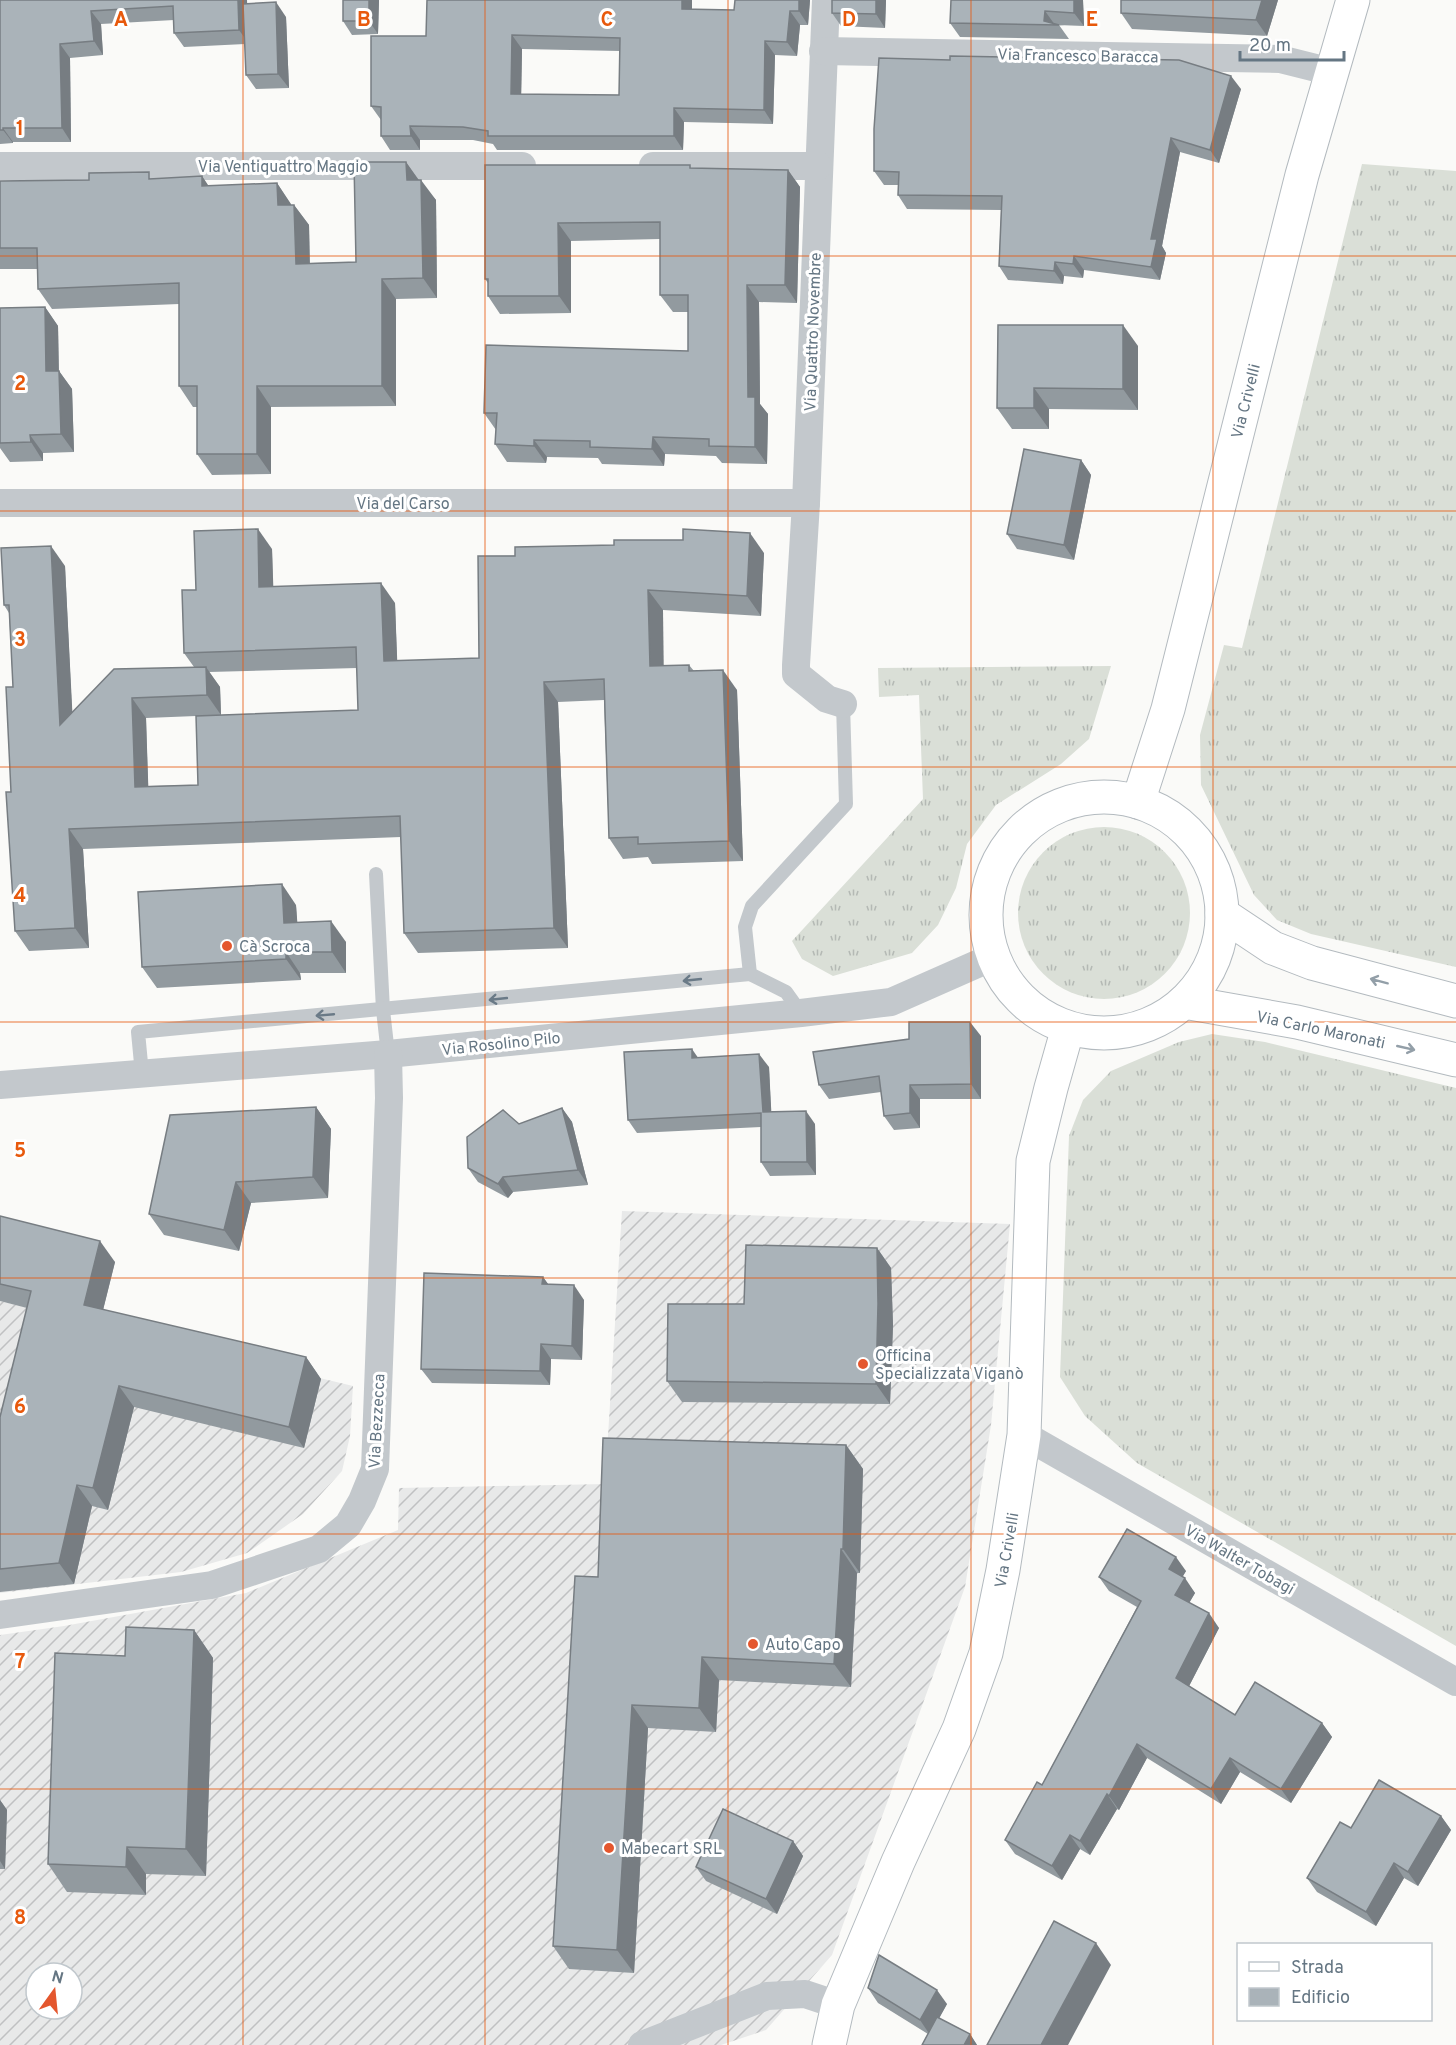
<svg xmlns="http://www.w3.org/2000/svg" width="1456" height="2045" viewBox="0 0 1456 2045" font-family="Overpass,sans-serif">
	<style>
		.industrial { fill: url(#industrial-furrows); fill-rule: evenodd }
		.grass { fill: url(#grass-tufts) }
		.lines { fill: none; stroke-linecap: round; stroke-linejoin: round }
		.secondary-casing { stroke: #b3babf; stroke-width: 35 }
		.lane { stroke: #c3c8cc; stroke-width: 14 }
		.street { stroke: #c3c8cc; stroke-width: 28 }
		.secondary { stroke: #fff; stroke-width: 33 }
		.wall { fill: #929a9f; fill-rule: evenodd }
		.shaded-wall { fill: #777d82 }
		.building { fill: #aab3b9; stroke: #777d82; stroke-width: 1.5; fill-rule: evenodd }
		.oneway { stroke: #6a7a87 }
		.oneway2 { stroke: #939fa8 }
		.grid { fill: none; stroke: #e8590c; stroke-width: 1.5; stroke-opacity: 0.55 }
		.poi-dot { fill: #e4572e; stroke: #fff; stroke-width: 2 }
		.labels { text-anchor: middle; stroke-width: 6; stroke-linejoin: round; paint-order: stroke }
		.street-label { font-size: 16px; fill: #657683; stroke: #fff }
		.poi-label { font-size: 16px; fill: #657683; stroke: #fff; text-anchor: start }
		.grid-label { font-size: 20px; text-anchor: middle; font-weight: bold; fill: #e8590c; stroke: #fff; stroke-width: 6; stroke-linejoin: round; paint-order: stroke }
	</style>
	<defs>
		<pattern id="industrial-furrows" width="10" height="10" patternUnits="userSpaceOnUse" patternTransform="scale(1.5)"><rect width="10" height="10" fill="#e8e9e9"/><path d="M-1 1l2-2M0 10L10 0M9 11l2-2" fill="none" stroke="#c0c1c2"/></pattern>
		<pattern id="grass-tufts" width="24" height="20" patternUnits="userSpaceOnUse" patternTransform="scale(1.5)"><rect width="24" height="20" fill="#dadfd7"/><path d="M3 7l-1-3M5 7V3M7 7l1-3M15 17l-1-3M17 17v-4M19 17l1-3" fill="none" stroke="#b4b9b4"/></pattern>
	</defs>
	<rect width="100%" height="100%" fill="#fafaf8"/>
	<g class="industrial">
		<path d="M 622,1211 L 1010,1224 L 991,1425 L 965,1587 L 832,1955 L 766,2030 L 721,2045 L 0,2045 L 0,1635 L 64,1626 L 246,1593 L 398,1530 L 399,1488 L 605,1484 ZM 36,1973 L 72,1973 L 72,2009 L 36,2009 Z"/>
		<path d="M 0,1301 L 353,1386 L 350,1436 L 342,1471 L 303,1514 L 247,1553 L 181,1572 L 0,1593 Z"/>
	</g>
	<g class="grass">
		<path d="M 1362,164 L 1456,171 L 1456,967 L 1311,934 L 1277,920 L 1254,895 L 1201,785 L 1200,735 L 1224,645 L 1242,648 Z"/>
		<path d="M 1111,666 L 1089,739 L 1061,764 L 996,805 L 967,844 L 956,888 L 938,925 L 912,953 L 833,976 L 802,959 L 792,941 L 923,799 L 919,695 L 879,697 L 878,668 Z"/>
		<circle cx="1104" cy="913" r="86"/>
		<path d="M 1212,1034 L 1265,1042 L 1456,1088 L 1456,1646 L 1137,1463 L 1085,1416 L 1060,1377 L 1069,1136 L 1083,1100 L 1111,1071 L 1179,1042 Z"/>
	</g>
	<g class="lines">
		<defs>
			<g id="secondary">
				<circle cx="1104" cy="915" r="118"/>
				<path d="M 1138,802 L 1168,709 L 1302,175 L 1353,0"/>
				<path d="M 1222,914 L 1273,948 L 1312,963 L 1456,1001"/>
				<path d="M 1184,1002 L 1297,1022 L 1456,1060"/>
				<path d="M 829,2045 L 838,2005 L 898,1862 L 959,1729 L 986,1653 L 1003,1570 L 1024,1435 L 1033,1161 L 1051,1088 L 1068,1028"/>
			</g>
		</defs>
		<use href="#secondary" class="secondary-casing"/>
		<g class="lane">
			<path d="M 376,874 L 383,1010 L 388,1054"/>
			<path d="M 801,1013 L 786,992 L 750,974 L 745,927 L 752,906 L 846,804 L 843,704"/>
			<path d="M 142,1074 L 138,1032 L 750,974"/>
		</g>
		<g class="street">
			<path d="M 826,0 L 806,503 L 796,665 L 796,674 L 827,699 L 843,704"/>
			<path d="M 823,51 L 1280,59 L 1332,72"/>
			<path d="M 0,166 L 522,166"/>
			<path d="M 653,166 L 818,166"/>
			<path d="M 0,503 L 806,503"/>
			<path d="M 0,1085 L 388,1054 L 801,1013 L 891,1002 L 993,957"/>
			<path d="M 1024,1435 L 1456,1682"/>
			<path d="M 0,1615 L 212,1585 L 319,1549 L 348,1525 L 362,1501 L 375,1469 L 389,1098 L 388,1054"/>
			<path d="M 642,2045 L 767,1996 L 805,1994 L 838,2005"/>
		</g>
		<use href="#secondary" class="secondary"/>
	</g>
	<g class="wall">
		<path d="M 0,0 L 247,0 L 247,3 L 286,17 L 289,88 L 256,89 L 246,75 L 245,44 L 184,47 L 174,33 L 174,20 L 101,24 L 103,55 L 70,58 L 71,142 L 13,142 L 13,143 L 0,144 Z"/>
		<path d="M 343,0 L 379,0 L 378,34 L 352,35 L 343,21 Z"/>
		<path d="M 427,0 L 692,0 L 692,9 L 734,10 L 810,0 L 808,25 L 800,25 L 797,56 L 775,55 L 773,124 L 684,122 L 683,150 L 497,150 L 493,144 L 473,140 L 420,140 L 420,150 L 390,150 L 381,136 L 381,120 L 371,106 L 426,36 ZM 522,49 L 620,51 L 619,95 L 521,94 Z"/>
		<path d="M 886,0 L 885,28 L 841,26 L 832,13 Z"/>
		<path d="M 951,0 L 1083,0 L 1084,26 L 1058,25 L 1059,25 L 1069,39 L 960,37 L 950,23 Z"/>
		<path d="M 1278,0 L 1267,36 L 1132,29 L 1121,13 Z"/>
		<path d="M 1241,89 L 1219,163 L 1180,152 L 1162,246 L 1166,253 L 1160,280 L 1084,270 L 1083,278 L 1064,276 L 1063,284 L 1008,280 L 999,266 L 1001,210 L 907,209 L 898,195 L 898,185 L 884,185 L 874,171 Z"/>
		<path d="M 406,162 L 418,180 L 436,200 L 437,298 L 396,299 L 396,406 L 271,407 L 271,474 L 212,475 L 197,454 L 197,407 L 193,407 L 179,386 L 179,304 L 52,309 L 38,289 L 38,269 L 0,269 L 0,181 L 153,179 L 202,176 L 208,186 L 277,183 L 291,205 L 294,205 L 309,225 L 310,263 L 356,262 Z"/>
		<path d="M 485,165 L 788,170 L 800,187 L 797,303 L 759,302 L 760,404 L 768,414 L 767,464 L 722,463 L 716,456 L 665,454 L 664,466 L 602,464 L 598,458 L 547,457 L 546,463 L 507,462 L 495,444 L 496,430 L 484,413 L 688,351 L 688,312 L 673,312 L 660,295 L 660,239 L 571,241 L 571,313 L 500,314 L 488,296 L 488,283 L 485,279 Z"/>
		<path d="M 45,307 L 58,326 L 59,371 L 72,389 L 74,452 L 43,453 L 43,461 L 10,462 L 0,448 L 0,308 Z"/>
		<path d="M 998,325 L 1138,346 L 1138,410 L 1049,409 L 1049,429 L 1012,429 L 997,408 Z"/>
		<path d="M 1081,460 L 1091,475 L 1074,560 L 1017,549 L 1007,534 Z"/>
		<path d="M 272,549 L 273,586 L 395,603 L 397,661 L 479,658 L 478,556 L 764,553 L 761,616 L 663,610 L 663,666 L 689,665 L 694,671 L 737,690 L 743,861 L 652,864 L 648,857 L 623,859 L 609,838 L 604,700 L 558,702 L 568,948 L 418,953 L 404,933 L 401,837 L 83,849 L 89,948 L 29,951 L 15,931 L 11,792 L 13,687 L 9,613 L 4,605 L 65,566 L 72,712 L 194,667 L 184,653 L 196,590 ZM 357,668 L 358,710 L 221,715 L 220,687 L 209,672 ZM 196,716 L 198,785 L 148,786 L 146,718 Z"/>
		<path d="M 296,905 L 297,922 L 346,942 L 346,973 L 300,973 L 301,980 L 157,988 L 142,967 Z"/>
		<path d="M 981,1036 L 981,1099 L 920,1099 L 920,1128 L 894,1130 L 884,1116 L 881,1092 L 829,1099 L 819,1085 Z"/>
		<path d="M 698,1057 L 769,1067 L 771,1112 L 815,1124 L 816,1175 L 770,1176 L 761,1162 L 761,1127 L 637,1133 L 628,1120 Z"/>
		<path d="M 316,1107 L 331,1129 L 328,1198 L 251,1203 L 239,1251 L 164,1235 L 149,1214 Z"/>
		<path d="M 562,1108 L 572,1122 L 588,1185 L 513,1192 L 508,1198 L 478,1182 L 468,1168 L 519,1124 Z"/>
		<path d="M 0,1216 L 115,1262 L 103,1310 L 306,1357 L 321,1379 L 304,1448 L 134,1407 L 108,1510 L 92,1506 L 74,1584 L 0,1592 L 0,1417 L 27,1308 L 0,1301 Z"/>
		<path d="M 877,1248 L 891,1268 L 893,1325 L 890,1404 L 682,1402 L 667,1381 L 744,1304 Z"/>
		<path d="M 543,1277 L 548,1284 L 584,1300 L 582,1360 L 551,1359 L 550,1385 L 432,1383 L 421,1369 Z"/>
		<path d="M 846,1445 L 863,1469 L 860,1573 L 857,1573 L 851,1687 L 719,1680 L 716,1732 L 648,1728 L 634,1973 L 569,1969 L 553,1946 L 598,1577 Z"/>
		<path d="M 1186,1571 L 1182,1577 L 1195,1593 L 1189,1603 L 1219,1628 L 1189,1686 L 1235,1715 L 1322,1723 L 1332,1737 L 1291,1803 L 1240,1772 L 1221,1804 L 1147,1758 L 1119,1810 L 1117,1809 L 1090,1855 L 1080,1849 L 1062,1880 L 1015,1854 L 1005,1840 L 1042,1785 L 1137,1607 L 1109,1591 L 1099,1577 Z"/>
		<path d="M 194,1630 L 213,1658 L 206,1876 L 146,1874 L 146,1895 L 67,1892 L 48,1864 L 125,1656 Z"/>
		<path d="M 0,1800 L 7,1810 L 5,1869 L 0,1869 Z"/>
		<path d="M 1441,1816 L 1451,1830 L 1418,1886 L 1404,1878 L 1376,1926 L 1317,1892 L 1307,1878 L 1351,1828 Z"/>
		<path d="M 793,1841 L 803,1856 L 777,1914 L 706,1881 L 696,1867 Z"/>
		<path d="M 868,1988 L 947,2004 L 939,2018 L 970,2034 L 977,2045 L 922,2045 L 928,2034 L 878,2003 Z"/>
	</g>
	<g class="shaded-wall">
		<path d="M 238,0 L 247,0 L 249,44 L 239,30 Z"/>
		<path d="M 369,0 L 379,0 L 378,34 L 369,21 Z"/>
		<path d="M 682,0 L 692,0 L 692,22 L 682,9 Z"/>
		<path d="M 799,0 L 810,0 L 808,25 L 799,11 Z"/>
		<path d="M 876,0 L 886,0 L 885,28 L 876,14 Z"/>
		<path d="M 1074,0 L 1083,0 L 1084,26 L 1074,13 Z"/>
		<path d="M 1262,0 L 1278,0 L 1267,36 L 1256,20 Z"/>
		<path d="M 276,2 L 286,17 L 289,88 L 278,74 Z"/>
		<path d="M 91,11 L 101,24 L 103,55 L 94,41 Z"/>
		<path d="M 790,11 L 800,25 L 797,56 L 787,42 Z"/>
		<path d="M 1045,11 L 1055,25 L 1044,21 Z"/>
		<path d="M 512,35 L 522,49 L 521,108 L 511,94 Z"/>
		<path d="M 765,41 L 775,55 L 773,124 L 764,110 Z"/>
		<path d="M 60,44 L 70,58 L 71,142 L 62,128 Z"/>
		<path d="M 1231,76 L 1241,89 L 1219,163 L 1210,150 Z"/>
		<path d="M 674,108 L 684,122 L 683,150 L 674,136 Z"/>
		<path d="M 410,126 L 420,140 L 420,150 L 411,136 Z"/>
		<path d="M 3,128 L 13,142 L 13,143 L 3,130 Z"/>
		<path d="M 1171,138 L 1180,152 L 1162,246 L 1166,253 L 1160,280 L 1151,267 L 1151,239 Z"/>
		<path d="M 406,162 L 421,183 L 407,180 Z"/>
		<path d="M 788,170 L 800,187 L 797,303 L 785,285 Z"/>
		<path d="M 202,176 L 216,197 L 202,186 Z"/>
		<path d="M 421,180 L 436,200 L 437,298 L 423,278 Z"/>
		<path d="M 277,183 L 291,204 L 292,226 L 278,205 Z"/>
		<path d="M 294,205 L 309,225 L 310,284 L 296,264 Z"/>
		<path d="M 558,223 L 571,241 L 571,313 L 559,296 Z"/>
		<path d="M 1074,256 L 1084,270 L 1083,278 L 1073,264 Z"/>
		<path d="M 1055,262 L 1064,276 L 1063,284 L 1054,271 Z"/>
		<path d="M 382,279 L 396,299 L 396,406 L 382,386 Z"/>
		<path d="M 747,285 L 759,302 L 760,404 L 768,414 L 767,464 L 755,447 L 748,397 Z"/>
		<path d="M 45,307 L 58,326 L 59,390 L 46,371 Z"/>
		<path d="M 1123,325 L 1138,346 L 1138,410 L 1123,389 Z"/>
		<path d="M 59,371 L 72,389 L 74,452 L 61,434 Z"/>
		<path d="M 257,386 L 271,407 L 271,474 L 257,454 Z"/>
		<path d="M 1034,388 L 1049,409 L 1049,429 L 1034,408 Z"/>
		<path d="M 30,435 L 43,453 L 43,461 L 31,442 Z"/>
		<path d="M 653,437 L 665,454 L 664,466 L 652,449 Z"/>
		<path d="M 534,440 L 547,457 L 546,463 L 534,446 Z"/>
		<path d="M 1081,460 L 1091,475 L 1074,560 L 1064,545 Z"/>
		<path d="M 258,529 L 272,549 L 274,607 L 259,587 Z"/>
		<path d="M 750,533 L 764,553 L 761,616 L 747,596 Z"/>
		<path d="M 51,546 L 65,566 L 74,745 L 60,725 Z"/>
		<path d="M 381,583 L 395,603 L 398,681 L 384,661 Z"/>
		<path d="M 648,590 L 663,610 L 664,686 L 650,666 Z"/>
		<path d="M 206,667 L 220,687 L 221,715 L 207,695 Z"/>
		<path d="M 723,670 L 737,690 L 743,861 L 729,841 Z"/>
		<path d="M 544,682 L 558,702 L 568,948 L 554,928 Z"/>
		<path d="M 132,698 L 146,718 L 149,807 L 135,787 Z"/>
		<path d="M 69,829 L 83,849 L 89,948 L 75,928 Z"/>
		<path d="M 282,884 L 296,905 L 299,944 L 284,923 Z"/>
		<path d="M 331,921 L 346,942 L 346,973 L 332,952 Z"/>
		<path d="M 286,952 L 300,973 L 301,980 L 286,959 Z"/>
		<path d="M 970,1022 L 981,1036 L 981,1099 L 971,1084 Z"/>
		<path d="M 692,1049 L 701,1062 L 692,1058 Z"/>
		<path d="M 759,1054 L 769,1067 L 772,1125 L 763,1112 Z"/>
		<path d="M 910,1085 L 920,1099 L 920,1128 L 910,1113 Z"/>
		<path d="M 316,1107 L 331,1129 L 328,1198 L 313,1177 Z"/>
		<path d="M 562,1108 L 572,1122 L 588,1185 L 578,1170 Z"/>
		<path d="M 806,1111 L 815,1124 L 816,1175 L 807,1162 Z"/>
		<path d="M 503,1177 L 513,1192 L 508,1198 L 498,1184 Z"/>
		<path d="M 236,1182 L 251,1203 L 239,1251 L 224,1230 Z"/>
		<path d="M 100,1241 L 115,1262 L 99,1326 L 84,1305 Z"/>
		<path d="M 877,1248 L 891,1268 L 893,1325 L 890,1404 L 876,1384 Z"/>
		<path d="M 543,1277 L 553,1291 L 542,1284 Z"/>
		<path d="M 574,1285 L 584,1300 L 582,1360 L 572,1346 Z"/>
		<path d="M 541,1344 L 551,1359 L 550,1385 L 540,1371 Z"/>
		<path d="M 306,1357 L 321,1379 L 304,1448 L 289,1427 Z"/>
		<path d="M 119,1386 L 134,1407 L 108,1510 L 93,1488 Z"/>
		<path d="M 846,1445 L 863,1469 L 860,1573 L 843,1549 Z"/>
		<path d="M 77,1485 L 92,1506 L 74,1584 L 59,1563 Z"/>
		<path d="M 841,1549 L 857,1573 L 851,1687 L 834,1664 Z"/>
		<path d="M 1176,1557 L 1186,1571 L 1179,1583 L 1169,1569 Z"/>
		<path d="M 1185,1578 L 1195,1593 L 1185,1610 L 1175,1595 Z"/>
		<path d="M 1209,1613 L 1219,1628 L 1186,1692 L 1176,1678 Z"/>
		<path d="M 194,1630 L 213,1658 L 206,1876 L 186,1849 Z"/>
		<path d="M 702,1657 L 719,1680 L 716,1732 L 699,1708 Z"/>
		<path d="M 632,1705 L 648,1728 L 634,1973 L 617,1950 Z"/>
		<path d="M 1322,1723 L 1332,1737 L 1291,1803 L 1281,1789 Z"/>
		<path d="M 1137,1744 L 1147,1758 L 1119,1810 L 1109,1796 Z"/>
		<path d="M 1230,1758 L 1240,1772 L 1221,1804 L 1211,1789 Z"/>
		<path d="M 1107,1794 L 1117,1809 L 1090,1855 L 1080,1841 Z"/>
		<path d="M 0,1800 L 7,1810 L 5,1869 L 0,1861 Z"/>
		<path d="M 1441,1816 L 1451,1830 L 1418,1886 L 1408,1872 Z"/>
		<path d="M 1070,1835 L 1080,1849 L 1062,1880 L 1052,1866 Z"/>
		<path d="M 793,1841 L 803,1856 L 777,1914 L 766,1899 Z"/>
		<path d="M 127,1847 L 146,1874 L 146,1895 L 126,1867 Z"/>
		<path d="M 1394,1863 L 1404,1878 L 1376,1926 L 1366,1912 Z"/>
		<path d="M 1096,1943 L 1111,1965 L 1068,2045 L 1041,2045 Z"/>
		<path d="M 937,1990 L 947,2004 L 930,2035 L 920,2020 Z"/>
		<path d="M 970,2034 L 977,2045 L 964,2045 Z"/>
	</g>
	<g class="building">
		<path d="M 0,0 L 238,0 L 239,30 L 174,33 L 173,6 L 91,11 L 94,41 L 60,44 L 62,128 L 3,128 L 3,130 L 0,130 Z"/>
		<rect x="343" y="0" width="26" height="21"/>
		<path d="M 427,0 L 682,0 L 682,9 L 734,10 L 735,0 L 799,0 L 799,11 L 790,11 L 787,42 L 765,41 L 764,110 L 674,108 L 674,136 L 488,136 L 488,131 L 463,127 L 410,126 L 411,136 L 381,136 L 381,107 L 371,106 L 371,36 L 426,36 ZM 512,35 L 620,38 L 619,95 L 511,94 Z"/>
		<path d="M 832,0 L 876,0 L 876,14 L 832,13 Z"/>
		<path d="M 951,0 L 1074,0 L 1074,13 L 1045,11 L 1044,21 L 1059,25 L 950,23 Z"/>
		<path d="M 1121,0 L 1262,0 L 1256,20 L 1121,13 Z"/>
		<path d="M 276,2 L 278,74 L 246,75 L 243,4 Z"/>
		<path d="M 950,56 L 1179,60 L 1231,76 L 1210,150 L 1171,138 L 1151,239 L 1157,239 L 1151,267 L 1074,256 L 1073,264 L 1055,262 L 1054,271 L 999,266 L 1002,196 L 898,195 L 899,172 L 874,171 L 874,129 L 879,58 L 950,60 Z"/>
		<path d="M 354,162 L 406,162 L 407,180 L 421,180 L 423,278 L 382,279 L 382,386 L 257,386 L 257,454 L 197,454 L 197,386 L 179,386 L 179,283 L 38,289 L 37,248 L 0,248 L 0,181 L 89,180 L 89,173 L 149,172 L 149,179 L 202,176 L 202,186 L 277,183 L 278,205 L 294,205 L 296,264 L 356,262 Z"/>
		<path d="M 485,165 L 690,165 L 690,168 L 788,170 L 785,285 L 747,285 L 748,397 L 755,397 L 755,447 L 709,446 L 709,439 L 653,437 L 652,449 L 590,447 L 590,441 L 534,440 L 534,446 L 495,444 L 497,413 L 484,413 L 486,345 L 688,351 L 688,295 L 660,295 L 660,222 L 558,223 L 559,296 L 488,296 L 488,279 L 485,279 Z"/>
		<path d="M 45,307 L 46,371 L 59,371 L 61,434 L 30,435 L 31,442 L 0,443 L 0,308 Z"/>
		<path d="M 998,325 L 1123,325 L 1123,389 L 1034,388 L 1034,408 L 997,408 Z"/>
		<path d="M 1024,449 L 1081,460 L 1064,545 L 1007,534 Z"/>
		<path d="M 258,529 L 259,587 L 381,583 L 384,661 L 479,658 L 478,556 L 515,556 L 515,547 L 614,545 L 614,540 L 683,540 L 683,529 L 750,533 L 747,596 L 648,590 L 650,666 L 689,665 L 689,671 L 723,670 L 729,841 L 638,844 L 638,837 L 609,838 L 604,679 L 544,682 L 554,928 L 404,933 L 400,816 L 69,829 L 75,928 L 15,931 L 6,792 L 11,792 L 6,687 L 13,687 L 9,605 L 4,605 L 1,548 L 51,546 L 60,725 L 114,669 L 206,667 L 207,695 L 132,698 L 135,787 L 198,785 L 196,716 L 358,710 L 356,647 L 184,653 L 182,590 L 196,590 L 194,531 Z"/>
		<path d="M 282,884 L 284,923 L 331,921 L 332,952 L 286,952 L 286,959 L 142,967 L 138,892 Z"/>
		<path d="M 909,1022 L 970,1022 L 971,1084 L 910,1085 L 910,1113 L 884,1116 L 879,1076 L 819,1085 L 813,1052 L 909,1039 Z"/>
		<path d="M 692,1049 L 692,1058 L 759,1054 L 763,1112 L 806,1111 L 807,1162 L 761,1162 L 761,1113 L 628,1120 L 624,1052 Z"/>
		<path d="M 316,1107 L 313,1177 L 236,1182 L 224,1230 L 149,1214 L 170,1115 Z"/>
		<path d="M 562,1108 L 578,1170 L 503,1177 L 498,1184 L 468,1168 L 467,1137 L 503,1110 L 519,1124 Z"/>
		<path d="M 0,1216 L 100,1241 L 84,1305 L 306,1357 L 289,1427 L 119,1386 L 93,1488 L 77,1485 L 59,1563 L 0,1569 L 0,1417 L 31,1291 L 0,1284 Z"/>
		<path d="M 746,1245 L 877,1248 L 878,1304 L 876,1384 L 667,1381 L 668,1304 L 744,1304 Z"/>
		<path d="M 424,1273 L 543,1277 L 542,1284 L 574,1285 L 572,1346 L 541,1344 L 540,1371 L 421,1369 Z"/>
		<path d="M 603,1438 L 846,1445 L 843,1549 L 841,1549 L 834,1664 L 702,1657 L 699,1708 L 632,1705 L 617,1950 L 553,1946 L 575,1576 L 598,1577 Z"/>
		<path d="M 1127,1529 L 1176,1557 L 1169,1569 L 1185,1578 L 1175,1595 L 1209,1613 L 1176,1678 L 1235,1715 L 1255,1682 L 1322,1723 L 1281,1789 L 1230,1758 L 1211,1789 L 1137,1744 L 1109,1796 L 1107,1794 L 1080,1841 L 1070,1835 L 1052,1866 L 1005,1840 L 1037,1782 L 1042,1785 L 1141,1601 L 1099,1577 Z"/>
		<path d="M 126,1627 L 194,1630 L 186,1849 L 127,1847 L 126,1867 L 48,1864 L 55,1653 L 125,1656 Z"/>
		<path d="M 1379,1780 L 1441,1816 L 1408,1872 L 1394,1863 L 1366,1912 L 1307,1878 L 1340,1822 L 1351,1828 Z"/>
		<path d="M 723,1809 L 793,1841 L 766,1899 L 696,1867 Z"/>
		<path d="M 1054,1921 L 1096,1943 L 1041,2045 L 987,2045 Z"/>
		<path d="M 879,1955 L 937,1990 L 920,2020 L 868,1988 Z"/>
		<path d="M 937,2017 L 970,2034 L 964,2045 L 922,2045 Z"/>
	</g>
	<defs><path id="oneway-shaft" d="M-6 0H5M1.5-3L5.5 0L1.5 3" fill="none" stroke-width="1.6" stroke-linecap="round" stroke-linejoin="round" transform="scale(1.5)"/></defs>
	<g class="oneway">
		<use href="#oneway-shaft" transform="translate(692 980) rotate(174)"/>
		<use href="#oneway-shaft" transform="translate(498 999) rotate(174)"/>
		<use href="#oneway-shaft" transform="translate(325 1015) rotate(175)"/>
	</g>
	<g class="oneway2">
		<use href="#oneway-shaft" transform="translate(1379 981) rotate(-165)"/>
		<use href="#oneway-shaft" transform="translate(1406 1048) rotate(13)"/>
	</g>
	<path class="grid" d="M 243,0 L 243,2045M 485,0 L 485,2045M 728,0 L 728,2045M 971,0 L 971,2045M 1213,0 L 1213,2045M 0,256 L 1456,256M 0,511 L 1456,511M 0,767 L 1456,767M 0,1022 L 1456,1022M 0,1278 L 1456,1278M 0,1534 L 1456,1534M 0,1789 L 1456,1789"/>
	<g class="poi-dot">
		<circle cx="227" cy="946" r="6"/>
		<circle cx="863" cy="1364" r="6"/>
		<circle cx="753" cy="1644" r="6"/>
		<circle cx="609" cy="1848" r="6"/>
	</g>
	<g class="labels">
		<g class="street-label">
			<text transform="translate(1078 55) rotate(1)" y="6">Via Francesco Baracca</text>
			<text x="283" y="172">Via Ventiquattro Maggio</text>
			<text transform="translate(812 332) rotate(-88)" y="6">Via Quattro Novembre</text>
			<text transform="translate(1245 401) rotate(-76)" y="6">Via Crivelli</text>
			<text x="403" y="509">Via del Carso</text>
			<text transform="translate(1321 1029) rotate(12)" y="6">Via Carlo Maronati</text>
			<text transform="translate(501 1043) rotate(-6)" y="6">Via Rosolino Pilo</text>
			<text transform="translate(376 1421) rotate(-87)" y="6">Via Bezzecca</text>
			<text transform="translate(1006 1550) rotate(-80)" y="6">Via Crivelli</text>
			<text transform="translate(1240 1559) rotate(30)" y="6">Via Walter Tobagi</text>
		</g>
		<g class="poi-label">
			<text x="239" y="952">Cà Scroca</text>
			<text x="875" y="1361">Officina<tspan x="875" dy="18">Specializzata Viganò</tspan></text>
			<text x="765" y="1650">Auto Capo</text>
			<text x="621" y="1854">Mabecart SRL</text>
		</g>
	</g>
	<g class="grid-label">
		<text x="121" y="26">A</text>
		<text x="364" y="26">B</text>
		<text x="607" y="26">C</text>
		<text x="849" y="26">D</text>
		<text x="1092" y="26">E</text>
		<text x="20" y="135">1</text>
		<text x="20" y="390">2</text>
		<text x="20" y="646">3</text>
		<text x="20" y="902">4</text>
		<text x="20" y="1157">5</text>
		<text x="20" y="1413">6</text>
		<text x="20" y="1668">7</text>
		<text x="20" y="1924">8</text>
	</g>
	<rect x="1237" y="1943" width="195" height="78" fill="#ffffff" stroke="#c1c8cd" stroke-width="1.5"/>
	<rect x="1249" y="1962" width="30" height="9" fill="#ffffff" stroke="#c1c8cd" stroke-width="1.5"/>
	<text x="1291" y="1973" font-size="18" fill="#657683">Strada</text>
	<rect x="1249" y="1988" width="30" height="18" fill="#aab3b9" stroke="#c1c8cd" stroke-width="1.5"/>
	<text x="1291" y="2003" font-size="18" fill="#657683">Edificio</text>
	<g transform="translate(54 1991) rotate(15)"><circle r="28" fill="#ffffff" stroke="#c1c8cd" stroke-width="1.5"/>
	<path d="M0-4.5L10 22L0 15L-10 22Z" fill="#e4572e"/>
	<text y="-9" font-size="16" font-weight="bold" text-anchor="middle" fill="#657683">N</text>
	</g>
	<path d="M1240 51v9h104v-9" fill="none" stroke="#657683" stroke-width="3"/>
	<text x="1249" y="51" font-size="18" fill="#657683" stroke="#ffffff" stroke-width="4.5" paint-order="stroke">20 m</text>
</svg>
